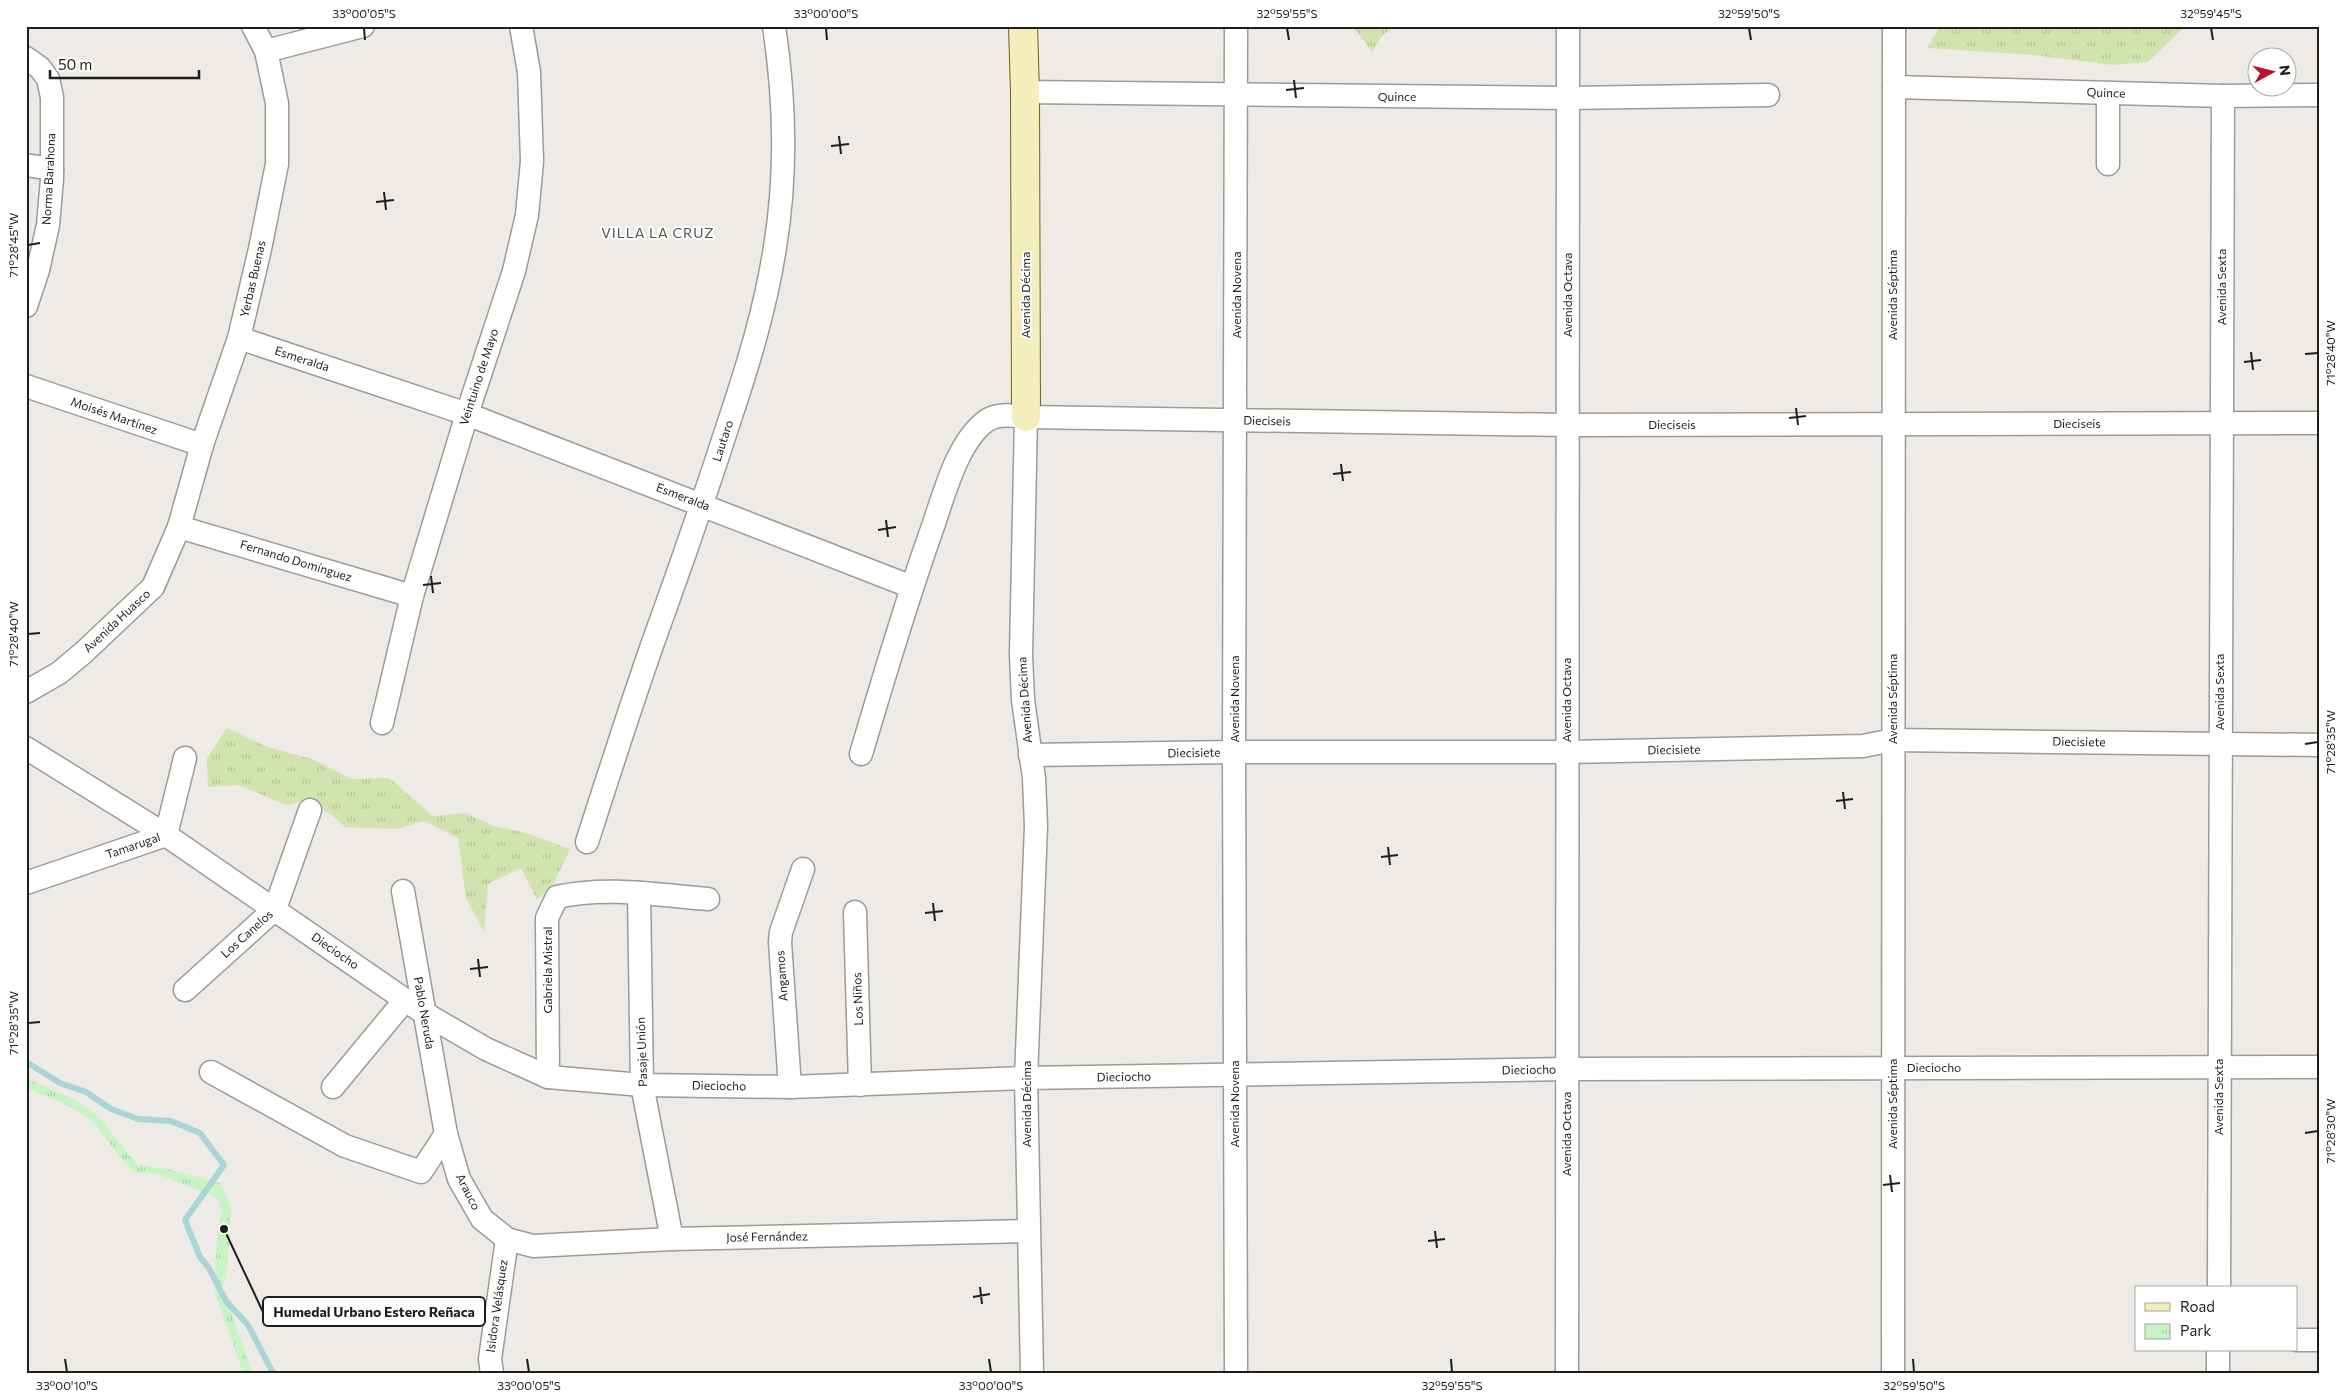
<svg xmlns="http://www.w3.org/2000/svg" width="2345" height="1399" viewBox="0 0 2345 1399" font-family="Commissioner,sans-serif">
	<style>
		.grass { fill: url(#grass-tufts) }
		.park { fill: url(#park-tufts) }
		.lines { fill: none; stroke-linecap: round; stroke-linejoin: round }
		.stream { stroke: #a9d4d8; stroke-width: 6 }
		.street-casing { stroke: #9b9b9b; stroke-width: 25 }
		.secondary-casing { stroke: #6b680f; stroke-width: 30 }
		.street { stroke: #fff; stroke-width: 22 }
		.secondary { stroke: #f4eebd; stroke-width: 28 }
		.ticks { fill: none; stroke: #1e1e1e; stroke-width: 2 }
		.labels { text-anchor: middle; stroke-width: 4; stroke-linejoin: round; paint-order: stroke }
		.street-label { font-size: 12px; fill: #1e1e1e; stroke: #fff }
		.neighbourhood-label { font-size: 14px; letter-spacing: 1px; fill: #515151; stroke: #fff }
		.leader { fill: none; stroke: #1e1e1e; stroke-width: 2 }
		.callout-dot { fill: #1e1e1e; stroke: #fff; stroke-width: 2 }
		.callout { fill: #fff; stroke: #1e1e1e; stroke-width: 2 }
		.callout-label { font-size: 14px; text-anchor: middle; font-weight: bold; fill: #1e1e1e }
		.neatline { fill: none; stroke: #1e1e1e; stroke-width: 2 }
		.ticks-label { font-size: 12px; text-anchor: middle; fill: #1e1e1e }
	</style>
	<defs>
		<pattern id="grass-tufts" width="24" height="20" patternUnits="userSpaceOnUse" patternTransform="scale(1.25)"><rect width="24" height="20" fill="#d1e4af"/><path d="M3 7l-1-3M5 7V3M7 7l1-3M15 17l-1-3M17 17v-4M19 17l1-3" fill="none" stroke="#b3c396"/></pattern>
		<pattern id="park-tufts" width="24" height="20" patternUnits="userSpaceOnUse" patternTransform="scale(1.25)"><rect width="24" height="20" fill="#c8f4c5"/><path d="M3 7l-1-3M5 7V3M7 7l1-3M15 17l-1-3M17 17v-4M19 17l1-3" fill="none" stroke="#abd1a9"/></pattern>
	</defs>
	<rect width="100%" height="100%" fill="#eeeae5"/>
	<g class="grass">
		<path d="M 1353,26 L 1395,26 L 1382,36 L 1372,52 Z"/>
		<path d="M 1940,26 L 2186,26 L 2148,62 L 2113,65 L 2034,55 L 1927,48 Z"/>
		<path d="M 227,728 L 267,747 L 312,759 L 352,779 L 389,778 L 433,816 L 465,813 L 494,826 L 523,832 L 570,849 L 553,885 L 537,900 L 521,868 L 488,884 L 484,932 L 466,898 L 458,838 L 424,821 L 396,829 L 345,827 L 333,816 L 306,800 L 287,805 L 238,785 L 208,787 L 207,758 Z"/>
	</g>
	<path class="park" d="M 26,1078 L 75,1100 L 100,1118 L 137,1165 L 167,1169 L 220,1183 L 231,1207 L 228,1260 L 223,1288 L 252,1373 L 243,1373 L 215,1292 L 216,1250 L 221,1209 L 216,1197 L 155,1173 L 135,1173 C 119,1158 111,1144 98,1128 C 81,1107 50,1098 26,1088 Z"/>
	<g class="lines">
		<path class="stream" d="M 26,1062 L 60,1083 L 86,1092 L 111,1109 L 138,1119 L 171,1121 L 200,1133 L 224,1165 L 185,1220 L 200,1257 L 209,1268 L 226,1301 L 248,1325 L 273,1373"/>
		<defs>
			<g id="street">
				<path d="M 266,51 L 363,26"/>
				<path d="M 26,58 L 40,68 L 48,79 L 52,97 L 52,179 L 48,225 L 38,270 L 26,306"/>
				<path d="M 1894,87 L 2223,96 L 2319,95"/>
				<path d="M 1025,92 L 1568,98 L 1768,95"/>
				<path d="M 2108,164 L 2108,93"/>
				<path d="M 26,165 L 52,169"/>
				<path d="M 239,338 L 467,414 L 912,587"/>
				<path d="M 26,386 L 202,445"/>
				<path d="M 1026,417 L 1021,655 L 1023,700 L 1034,778 L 1036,826 L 1026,1078 L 1032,1373"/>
				<path d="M 179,527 L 412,596"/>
				<path d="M 26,692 L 59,673 L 83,653 L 153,587 L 179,527 L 202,445 L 239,338 L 260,249 L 277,164 L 277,103 L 266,51 L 253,26"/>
				<path d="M 382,723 L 412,596 L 467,414 L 514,271 L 527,215 L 532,161 L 529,72 L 521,26"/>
				<path d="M 26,748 L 166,835 L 424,1013 L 486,1049 L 548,1077 L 642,1085 L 790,1087 L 1026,1078 L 1567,1069 L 2319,1067"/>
				<path d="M 861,754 C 883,680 905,605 931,532 C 943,499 956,443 986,421 C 997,413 1013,415 1026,417 L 1568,425 L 2319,423"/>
				<path d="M 1030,755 L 1234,752 L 1567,752 L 1863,746 L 1893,740 L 2319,745"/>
				<path d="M 587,842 C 612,765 636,688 664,612 C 687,548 709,484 730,419 C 749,362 766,306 775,247 C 787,174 785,99 774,26"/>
				<path d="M 26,883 L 166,835 L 185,758"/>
				<path d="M 403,891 L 446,1134 L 459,1179 L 482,1219 L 507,1239 L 533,1246 L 672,1239 L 1028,1231"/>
				<path d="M 639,893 L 642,1085 L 672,1239"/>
				<path d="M 855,912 L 860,1085"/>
				<path d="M 185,990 L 275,909 L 310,810"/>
				<path d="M 211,1072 L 345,1146 L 421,1172 L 446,1134"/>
				<path d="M 548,1077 L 547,918 L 557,897 C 606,886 658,895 708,899"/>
				<path d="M 333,1087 L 405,1000"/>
				<path d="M 790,1087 L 780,942 L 781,932 L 803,869"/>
				<path d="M 2219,1288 L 2223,96"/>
				<path d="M 2296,1340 L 2319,1340"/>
				<path d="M 492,1373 L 490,1359 L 507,1239"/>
				<path d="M 1236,1373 L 1234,752 L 1236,26"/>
				<path d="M 1567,1373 L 1568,26"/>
				<path d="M 1893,1373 L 1894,26"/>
				<path d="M 2218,1373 L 2218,1350"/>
			</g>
			<path id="secondary" d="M 1023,26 L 1025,92 L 1026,417"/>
		</defs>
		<use href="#street" class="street-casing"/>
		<use href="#secondary" class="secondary-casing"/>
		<use href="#street" class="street"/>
		<use href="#secondary" class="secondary"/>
	</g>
	<path class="ticks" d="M 364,28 L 365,40M 826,28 L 827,40M 1287,28 L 1289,40M 1749,28 L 1751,40M 2211,28 L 2213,40M 1294,80 L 1296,98M 1286,90 L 1304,88M 839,136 L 841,154M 831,146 L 849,144M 384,192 L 386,210M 376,202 L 394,200M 28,245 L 40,243M 2251,352 L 2253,370M 2305,354 L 2318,353M 2244,362 L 2261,360M 1796,408 L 1798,425M 1789,418 L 1806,416M 1341,464 L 1343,481M 1333,474 L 1351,472M 886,520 L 888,537M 878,530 L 896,527M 431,576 L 433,593M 423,585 L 441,583M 28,634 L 40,633M 2305,744 L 2318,742M 1843,792 L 1845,809M 1836,801 L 1853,799M 1388,847 L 1390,865M 1381,857 L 1398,855M 933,903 L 935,921M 925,913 L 943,911M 478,959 L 480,977M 470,969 L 488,967M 28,1023 L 40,1022M 2305,1133 L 2318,1131M 1890,1175 L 1892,1192M 1883,1185 L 1900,1183M 1435,1231 L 1437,1248M 1428,1241 L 1445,1239M 980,1287 L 982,1304M 973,1297 L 990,1294M 65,1359 L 67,1372M 527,1359 L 529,1372M 989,1359 L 991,1372M 1451,1359 L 1452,1372M 1913,1359 L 1914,1372"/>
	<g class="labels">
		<g class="street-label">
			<text transform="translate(2106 93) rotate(2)" y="4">Quince</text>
			<text x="1397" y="101">Quince</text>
			<text transform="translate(49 179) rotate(-87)" y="4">Norma Barahona</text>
			<text transform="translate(253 279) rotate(-77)" y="4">Yerbas Buenas</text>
			<text transform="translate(2222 287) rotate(-90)" y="4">Avenida Sexta</text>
			<text transform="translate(1026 295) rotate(-90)" y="4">Avenida Décima</text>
			<text transform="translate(1237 295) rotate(-90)" y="4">Avenida Novena</text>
			<text transform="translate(1568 295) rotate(-90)" y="4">Avenida Octava</text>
			<text transform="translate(1893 295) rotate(-90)" y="4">Avenida Séptima</text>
			<text transform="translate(302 359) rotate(18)" y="4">Esmeralda</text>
			<text transform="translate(479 377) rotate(-72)" y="4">Veintuino de Mayo</text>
			<text transform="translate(114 416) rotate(19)" y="4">Moisés Martínez</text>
			<text transform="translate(1267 421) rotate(1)" y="4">Dieciseis</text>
			<text x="2077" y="428">Dieciseis</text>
			<text x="1672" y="429">Dieciseis</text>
			<text transform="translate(723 441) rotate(-72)" y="4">Lautaro</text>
			<text transform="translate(683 497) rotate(21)" y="4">Esmeralda</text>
			<text transform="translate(296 561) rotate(17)" y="4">Fernando Domínguez</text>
			<text transform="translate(117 621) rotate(-43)" y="4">Avenida Huasco</text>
			<text transform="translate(2220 692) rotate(-90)" y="4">Avenida Sexta</text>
			<text transform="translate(1235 699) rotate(-90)" y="4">Avenida Novena</text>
			<text transform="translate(1893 699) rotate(-90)" y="4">Avenida Séptima</text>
			<text transform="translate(1025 700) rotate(-94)" y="4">Avenida Décima</text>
			<text transform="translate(1567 700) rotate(-90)" y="4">Avenida Octava</text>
			<text transform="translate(2079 742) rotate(1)" y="4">Diecisiete</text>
			<text transform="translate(1674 750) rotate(-1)" y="4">Diecisiete</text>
			<text transform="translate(1194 753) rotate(-1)" y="4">Diecisiete</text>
			<text transform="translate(133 846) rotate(-19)" y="4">Tamarugal</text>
			<text transform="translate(247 934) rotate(-42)" y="4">Los Canelos</text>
			<text transform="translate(335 951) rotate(35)" y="4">Dieciocho</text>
			<text transform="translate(548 970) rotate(-90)" y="4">Gabriela Mistral</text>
			<text transform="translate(782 976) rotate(-94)" y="4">Angamos</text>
			<text transform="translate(858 999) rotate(-92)" y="4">Los Niños</text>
			<text transform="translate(424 1013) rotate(80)" y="4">Pablo Neruda</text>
			<text transform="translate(642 1052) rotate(-92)" y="4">Pasaje Unión</text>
			<text x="1934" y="1072">Dieciocho</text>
			<text transform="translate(1529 1070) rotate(-1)" y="4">Dieciocho</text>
			<text transform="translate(1124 1077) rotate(-1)" y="4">Dieciocho</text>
			<text transform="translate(719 1086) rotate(1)" y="4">Dieciocho</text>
			<text transform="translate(2219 1097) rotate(-90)" y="4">Avenida Sexta</text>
			<text transform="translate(1027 1104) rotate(-90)" y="4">Avenida Décima</text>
			<text transform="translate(1235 1104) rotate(-90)" y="4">Avenida Novena</text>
			<text transform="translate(1893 1104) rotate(-90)" y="4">Avenida Séptima</text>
			<text transform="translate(1567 1134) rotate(-90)" y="4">Avenida Octava</text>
			<text transform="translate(468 1192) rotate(63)" y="4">Arauco</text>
			<text transform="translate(767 1237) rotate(-1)" y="4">José Fernández</text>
			<text transform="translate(497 1306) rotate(-82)" y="4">Isidora Velásquez</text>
		</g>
		<g class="neighbourhood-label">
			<text x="658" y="238">VILLA LA CRUZ</text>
		</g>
	</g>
	<path class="leader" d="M224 1229L263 1312"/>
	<circle class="callout-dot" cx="224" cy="1229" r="5"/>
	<rect class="callout" x="263" y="1297" width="222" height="29" rx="5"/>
	<g class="callout-label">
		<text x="374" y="1317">Humedal Urbano Estero Reñaca</text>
	</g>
	<rect width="2345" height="1399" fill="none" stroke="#ffffff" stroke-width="55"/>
	<rect x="2135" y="1286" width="162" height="65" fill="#ffffff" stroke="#a5a5a5"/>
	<rect x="2145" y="1303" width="25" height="8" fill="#f4eebd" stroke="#a5a5a5"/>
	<text x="2180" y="1312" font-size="15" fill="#1e1e1e">Road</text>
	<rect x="2145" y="1324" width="25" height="15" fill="url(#park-tufts)" stroke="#a5a5a5"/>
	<text x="2180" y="1336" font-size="15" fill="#1e1e1e">Park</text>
	<g transform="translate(2272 72) rotate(83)"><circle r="24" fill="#ffffff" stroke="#a5a5a5"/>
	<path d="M0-4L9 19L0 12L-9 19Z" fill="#ba122b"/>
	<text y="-8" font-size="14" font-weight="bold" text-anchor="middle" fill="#1e1e1e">N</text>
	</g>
	<path d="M50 70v8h149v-8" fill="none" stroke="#1e1e1e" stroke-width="2.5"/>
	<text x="58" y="70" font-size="15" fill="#1e1e1e" stroke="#ffffff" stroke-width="4" paint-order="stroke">50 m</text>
	<rect x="28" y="28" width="2290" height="1344" class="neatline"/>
	<g class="ticks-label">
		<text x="364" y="18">33°00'05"S</text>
		<text x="826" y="18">33°00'00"S</text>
		<text x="1287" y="18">32°59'55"S</text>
		<text x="1749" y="18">32°59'50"S</text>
		<text x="2211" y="18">32°59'45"S</text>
		<text transform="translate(14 245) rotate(-90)" y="4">71°28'45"W</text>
		<text transform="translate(2331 353) rotate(-90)" y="4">71°28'40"W</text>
		<text transform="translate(14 634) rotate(-90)" y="4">71°28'40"W</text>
		<text transform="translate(2331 742) rotate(-90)" y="4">71°28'35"W</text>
		<text transform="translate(14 1023) rotate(-90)" y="4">71°28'35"W</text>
		<text transform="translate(2331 1131) rotate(-90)" y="4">71°28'30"W</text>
		<text x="67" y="1390">33°00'10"S</text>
		<text x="529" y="1390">33°00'05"S</text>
		<text x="991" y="1390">33°00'00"S</text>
		<text x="1452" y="1390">32°59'55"S</text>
		<text x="1914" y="1390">32°59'50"S</text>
	</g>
</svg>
